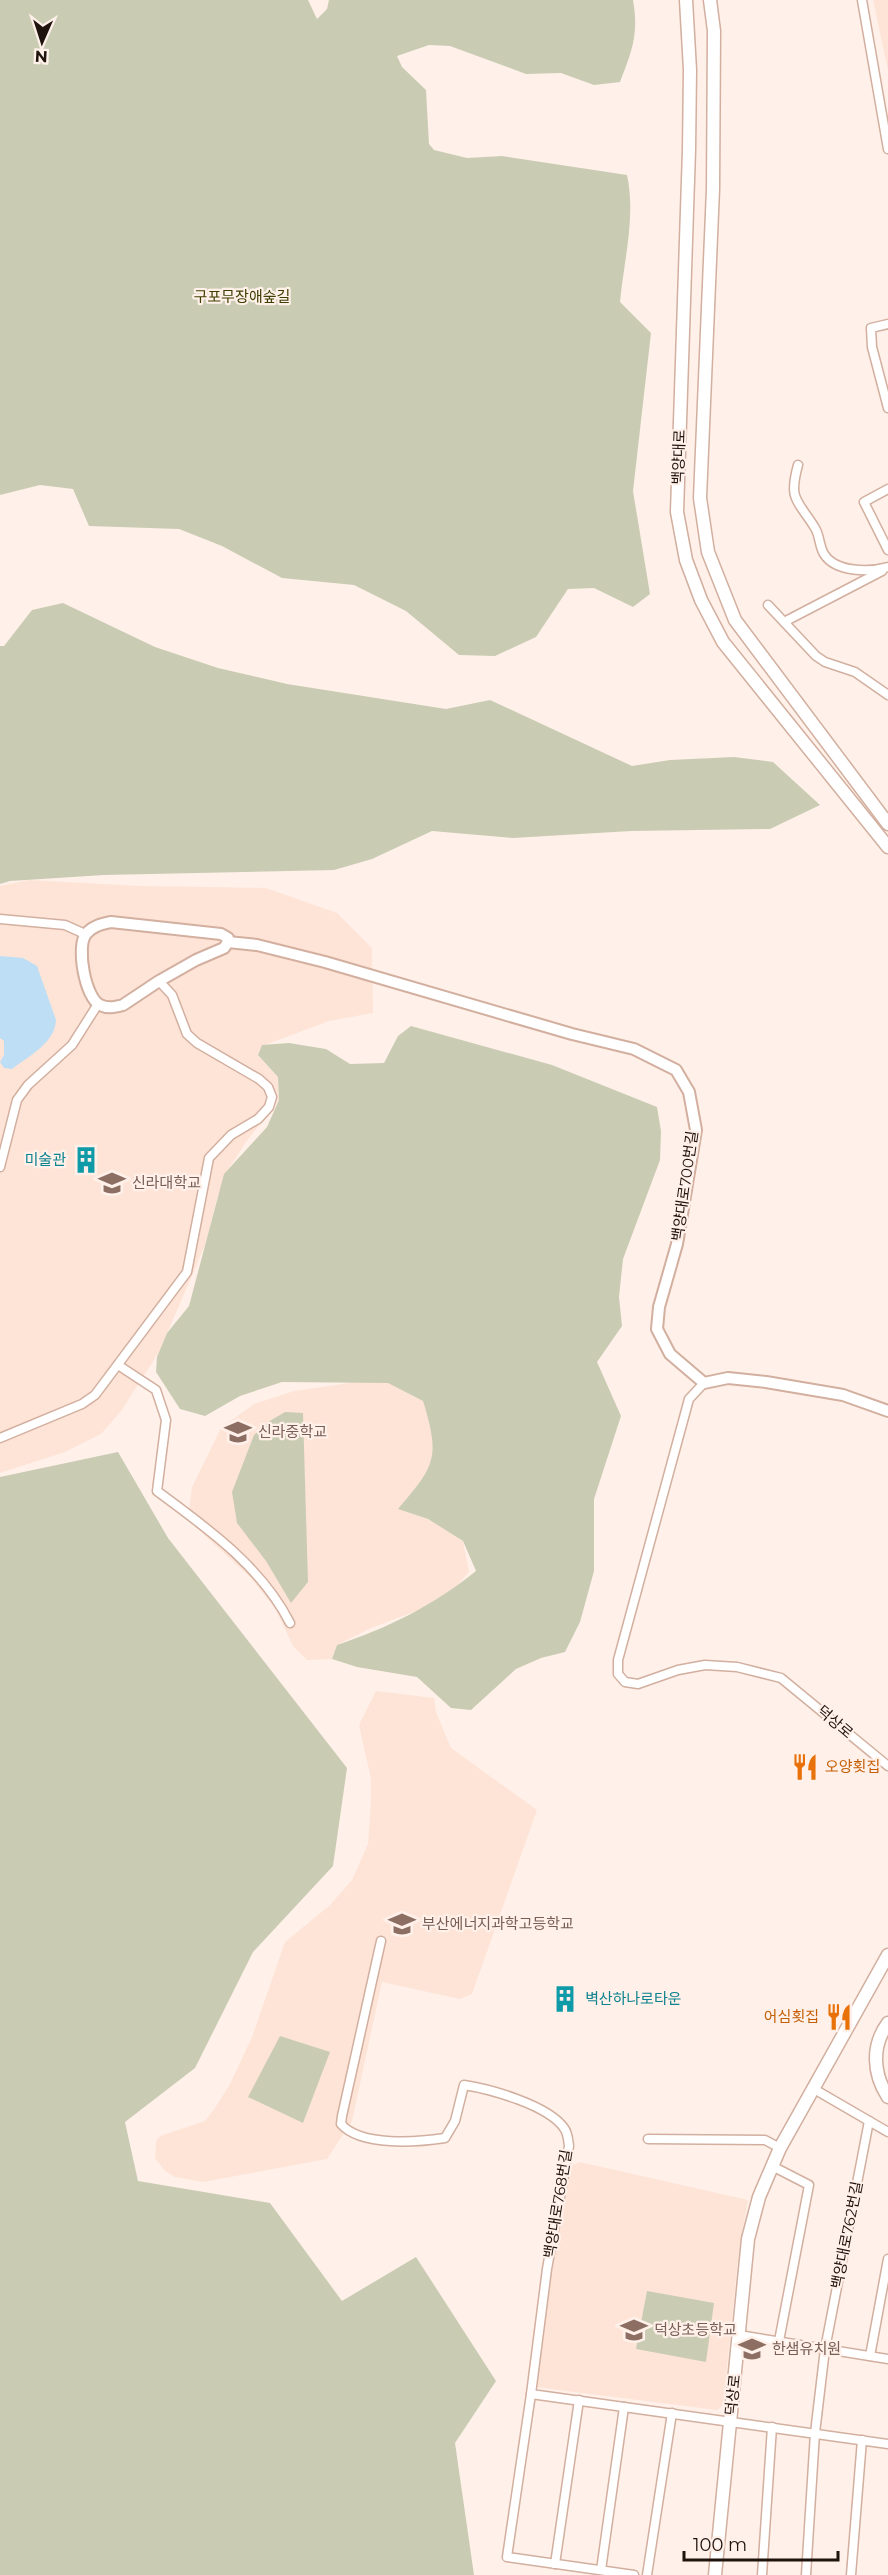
<svg xmlns="http://www.w3.org/2000/svg" width="888" height="2575" viewBox="0 0 888 2575" font-family="Montserrat,'Noto Sans KR',sans-serif">
	<style>
		.built { fill: #fee4d7 }
		.green { fill: #c9ccb3 }
		.water { fill: #bddef4 }
		.lines { fill: none; stroke-linecap: round; stroke-linejoin: round }
		.minor-casing { stroke: #d2af9f; stroke-width: 11 }
		.tertiary-casing { stroke: #d2af9f; stroke-width: 14 }
		.secondary-casing { stroke: #d2af9f; stroke-width: 15 }
		.minor { stroke: #fff; stroke-width: 8 }
		.tertiary { stroke: #fff; stroke-width: 10 }
		.secondary { stroke: #fff; stroke-width: 12 }
		.labels { text-anchor: middle; stroke-width: 4.5; stroke-linejoin: round; paint-order: stroke }
		.park-label { font-size: 15px; fill: #3d3f02; stroke: #fff0e9 }
		.street-label { font-size: 15px; fill: #1f130d; stroke: #fff0e9 }
		.culture-label { font-size: 15px; fill: #0d838f; stroke: #fff0e9; text-anchor: end }
		.education-label { font-size: 15px; fill: #785e54; stroke: #fff0e9; text-anchor: start }
		.food-label { font-size: 15px; fill: #c56008; stroke: #fff0e9; text-anchor: start }
	</style>
	<rect width="100%" height="100%" fill="#fff0e9"/>
	<g class="built">
		<path d="M 873,0 L 888,0 L 888,70 Z"/>
		<path d="M 29,880 L 140,886 L 266,888 L 337,913 L 372,948 L 373,1013 L 329,1021 L 262,1046 L 258,1055 L 278,1077 L 279,1100 L 246,1142 L 229,1168 L 217,1198 L 206,1243 L 159,1352 L 121,1411 L 101,1434 L 65,1452 L 0,1473 L 0,886 Z"/>
		<path d="M 356,1382 L 389,1383 L 423,1401 L 434,1438 L 431,1465 L 422,1482 L 399,1509 L 428,1519 L 463,1541 L 469,1572 L 454,1589 L 419,1610 L 371,1628 L 337,1645 L 332,1659 L 307,1660 L 293,1646 L 276,1610 L 251,1578 L 188,1520 L 192,1487 L 221,1428 L 254,1404 L 294,1391 Z"/>
		<path d="M 376,1691 L 434,1698 L 436,1712 L 451,1748 L 537,1810 L 472,1994 L 460,1999 L 382,1982 L 352,2121 L 327,2159 L 203,2182 L 175,2177 L 165,2171 L 155,2158 L 156,2141 L 160,2136 L 205,2121 L 215,2108 L 230,2084 L 252,2037 L 285,1942 L 329,1906 L 352,1880 L 368,1844 L 371,1801 L 371,1779 L 359,1725 Z"/>
		<path d="M 580,2162 L 748,2200 L 739,2250 L 723,2405 L 717,2410 L 535,2387 L 568,2167 Z"/>
	</g>
	<g class="green">
		<path d="M 0,0 L 308,0 L 317,19 L 327,9 L 329,0 L 633,0 C 639,34 632,51 620,82 L 594,85 L 561,73 L 526,74 L 450,46 L 429,45 L 397,56 L 402,67 L 426,90 L 429,144 L 434,150 L 467,158 L 502,156 L 627,175 C 636,216 624,260 620,302 L 651,333 L 633,491 L 650,594 L 633,607 L 594,588 L 568,589 L 536,637 L 495,656 L 459,655 L 406,611 L 354,585 L 282,578 L 222,546 L 179,529 L 89,526 L 73,489 L 40,485 L 0,495 Z"/>
		<path d="M 63,603 L 155,647 L 218,668 L 287,684 L 446,709 L 490,700 L 632,766 L 670,760 L 734,757 L 773,762 L 820,805 L 770,829 L 631,831 L 513,838 L 432,831 L 372,859 L 334,870 L 104,875 L 10,881 L 0,884 L 0,646 L 4,646 L 32,610 Z"/>
		<path d="M 411,1026 L 552,1065 L 657,1107 L 661,1131 L 660,1160 L 623,1259 L 619,1297 L 622,1326 L 597,1362 L 621,1416 L 594,1499 L 594,1571 L 580,1622 L 565,1652 L 541,1658 L 516,1669 L 471,1710 L 451,1708 L 417,1677 L 357,1667 L 332,1659 L 337,1645 C 388,1628 434,1605 476,1571 L 463,1541 L 428,1519 L 398,1509 C 436,1465 440,1457 423,1401 L 388,1383 L 282,1382 L 240,1396 L 205,1416 L 180,1409 L 156,1372 L 157,1357 L 167,1333 L 189,1306 L 224,1174 L 267,1127 L 279,1100 L 278,1077 L 258,1055 L 262,1045 L 289,1043 L 326,1049 L 350,1064 L 384,1063 L 398,1036 Z"/>
		<path d="M 285,1412 L 303,1413 L 308,1582 L 291,1603 L 266,1561 L 237,1523 L 232,1492 L 254,1435 L 268,1422 Z"/>
		<path d="M 118,1452 L 168,1538 L 347,1768 L 333,1866 L 253,1952 L 195,2068 L 125,2122 L 138,2181 L 270,2203 L 342,2301 L 416,2257 L 496,2381 L 455,2443 L 474,2575 L 0,2575 L 0,1477 Z"/>
		<path d="M 280,2036 L 330,2052 L 303,2123 L 248,2097 Z"/>
		<path d="M 647,2291 L 714,2303 L 706,2362 L 636,2349 Z"/>
	</g>
	<path class="water" d="M 0,956 L 23,958 L 37,966 L 56,1020 C 55,1043 29,1056 12,1069 L 4,1068 L 0,1062 L 4,1055 L 4,1041 L 0,1038 Z"/>
	<g class="lines">
		<defs>
			<g id="minor">
				<path d="M 862,0 L 888,149"/>
				<path d="M 888,324 L 871,328 L 872,347 L 888,408"/>
				<path d="M 798,465 C 788,501 798,500 815,528 C 820,536 819,546 824,554 C 836,573 870,572 888,567"/>
				<path d="M 888,489 L 864,502 L 888,550"/>
				<path d="M 768,605 L 816,656 L 825,662 L 855,672 L 888,695"/>
				<path d="M 784,622 L 882,571"/>
				<path d="M 0,919 L 65,925 L 85,934"/>
				<path d="M 0,1167 L 17,1100 L 28,1085 L 72,1045 L 98,1004"/>
				<path d="M 118,1365 L 156,1390 L 166,1420 L 157,1491 C 207,1528 261,1566 290,1623"/>
				<path d="M 704,1383 L 689,1399 L 618,1660 L 618,1674 L 625,1682 L 638,1684 L 678,1670 L 705,1665 L 737,1667 L 781,1678 L 888,1766"/>
				<path d="M 0,1438 L 82,1404 L 95,1395 L 187,1272 L 209,1158 L 231,1135 L 258,1119 L 269,1107 L 272,1097 L 268,1087 L 259,1079 L 197,1043 L 187,1034 L 172,995 L 159,981"/>
				<path d="M 381,1941 L 342,2116 L 341,2124 C 361,2147 418,2142 445,2138 L 455,2121 L 464,2085 C 490,2089 548,2105 564,2128 C 568,2133 568,2139 569,2146 L 547,2269 L 531,2394 L 888,2444"/>
				<path d="M 814,2089 L 888,2132"/>
				<path d="M 648,2139 L 765,2140 L 780,2148"/>
				<path d="M 772,2166 L 809,2185 L 779,2341"/>
				<path d="M 739,2335 L 888,2359"/>
				<path d="M 870,2356 L 888,2259"/>
				<path d="M 531,2394 L 507,2557 L 634,2575"/>
				<path d="M 555,2564 L 579,2400"/>
				<path d="M 601,2570 L 624,2407"/>
				<path d="M 647,2575 L 672,2413"/>
				<path d="M 762,2575 L 772,2427"/>
				<path d="M 806,2575 L 815,2433 L 825,2349 L 869,2121"/>
				<path d="M 851,2575 L 862,2440"/>
			</g>
			<g id="tertiary">
				<path d="M 111,922 L 221,934 L 228,938 L 228,942 L 224,948 L 196,960 L 159,981 L 123,1005 C 115,1007 108,1009 100,1005 C 85,998 76,946 86,934 C 92,926 102,924 111,922 Z"/>
				<path d="M 228,942 L 257,945 L 325,962 L 572,1034 L 634,1049 L 676,1070 L 689,1092 L 696,1130 L 677,1244 L 659,1307 L 657,1329 L 670,1354 L 704,1383 L 728,1378 L 766,1382 L 843,1395 L 888,1411"/>
			</g>
			<g id="secondary">
				<path d="M 686,0 L 690,70 L 689,150 L 677,512 L 686,560 L 701,600 L 723,642 L 888,847"/>
				<path d="M 710,0 L 714,31 L 713,189 L 700,498 L 708,552 L 735,620 L 888,824"/>
				<path d="M 888,2023 C 871,2046 873,2074 888,2097"/>
				<path d="M 715,2575 L 748,2239 L 759,2197 L 780,2148 L 888,1955"/>
			</g>
		</defs>
		<use href="#minor" class="minor-casing"/>
		<use href="#tertiary" class="tertiary-casing"/>
		<use href="#secondary" class="secondary-casing"/>
		<use href="#minor" class="minor"/>
		<use href="#tertiary" class="tertiary"/>
		<use href="#secondary" class="secondary"/>
	</g>
	<defs>
		<symbol id="building-bare" viewBox="-9 -9 18 18"><path d="M-4-6H4V6H1V3H-1V6H-4ZM-2.5-4.3h1.7v1.8h-1.7ZM.8-4.3h1.7v1.8H.8ZM-2.5-1h1.7V.8h-1.7ZM.8-1h1.7V.8H.8Z" fill="#0f9aa8" stroke="#fff0e9" stroke-width="2.5" paint-order="stroke"/></symbol>
		<symbol id="university-bare" viewBox="-9 -9 18 18"><path d="M0-5L7-2L0 1L-7-2ZM-4 1L0 2.5L4 1V4Q0 6-4 4Z" fill="#8d6e63" stroke="#fff0e9" stroke-width="2.5" paint-order="stroke"/></symbol>
		<symbol id="school-bare" viewBox="-9 -9 18 18"><path d="M0-5L7-2L0 1L-7-2ZM-4 1L0 2.5L4 1V4Q0 6-4 4Z" fill="#8d6e63" stroke="#fff0e9" stroke-width="2.5" paint-order="stroke"/></symbol>
		<symbol id="restaurant-bare" viewBox="-9 -9 18 18"><path d="M-5-6h1v4h1v-4h1v4h1v-4h1v5L-1.5 .5V6h-2V.5L-5-1ZM5-6V6H3V1.5H1.5Q1.5-4 5-6Z" fill="#e8710a" stroke="#fff0e9" stroke-width="2.5" paint-order="stroke"/></symbol>
	</defs>
	<g fill-rule="evenodd">
		<use href="#building-bare" x="67" y="1141" width="38" height="38"/>
		<use href="#university-bare" x="93" y="1164" width="38" height="38"/>
		<use href="#school-bare" x="219" y="1413" width="38" height="38"/>
		<use href="#restaurant-bare" x="786" y="1748" width="38" height="38"/>
		<use href="#school-bare" x="383" y="1905" width="38" height="38"/>
		<use href="#building-bare" x="546" y="1980" width="38" height="38"/>
		<use href="#restaurant-bare" x="820" y="1998" width="38" height="38"/>
		<use href="#school-bare" x="615" y="2311" width="38" height="38"/>
		<use href="#school-bare" x="733" y="2330" width="38" height="38"/>
	</g>
	<g class="labels">
		<g class="park-label">
			<text x="242" y="302">구포무장애숲길</text>
		</g>
		<g class="street-label">
			<text transform="translate(679 457) rotate(-88)" y="5">백양대로</text>
			<text transform="translate(685 1186) rotate(-82)" y="5">백양대로700번길</text>
			<text transform="translate(835 1722) rotate(40)" y="5">덕상로</text>
			<text transform="translate(558 2204) rotate(-81)" y="5">백양대로768번길</text>
			<text transform="translate(847 2235) rotate(-79)" y="5">백양대로762번길</text>
			<text transform="translate(733 2395) rotate(-84)" y="5">덕상로</text>
		</g>
		<g class="culture-label">
			<text x="66" y="1165">미술관</text>
			<text x="585" y="2004" text-anchor="start">벽산하나로타운</text>
		</g>
		<g class="education-label">
			<text x="132" y="1188">신라대학교</text>
			<text x="258" y="1437">신라중학교</text>
			<text x="422" y="1929">부산에너지과학고등학교</text>
			<text x="654" y="2335">덕상초등학교</text>
			<text x="772" y="2354">한샘유치원</text>
		</g>
		<g class="food-label">
			<text x="825" y="1772">오양횟집</text>
			<text x="819" y="2022" text-anchor="end">어심횟집</text>
		</g>
	</g>
	<g transform="translate(42 42) rotate(183)" stroke="#fff0e9" stroke-width="4.5" paint-order="stroke">
	<path d="M0-4.5L10 22L0 15L-10 22Z" fill="#1f130d"/>
	<text y="-9" font-size="16" font-weight="bold" text-anchor="middle" fill="#1f130d">N</text>
	</g>
	<path d="M684 2551v9h154v-9" fill="none" stroke="#1f130d" stroke-width="3"/>
	<text x="693" y="2551" font-size="18" fill="#1f130d" stroke="#fff0e9" stroke-width="4.5" paint-order="stroke">100 m</text>
</svg>
